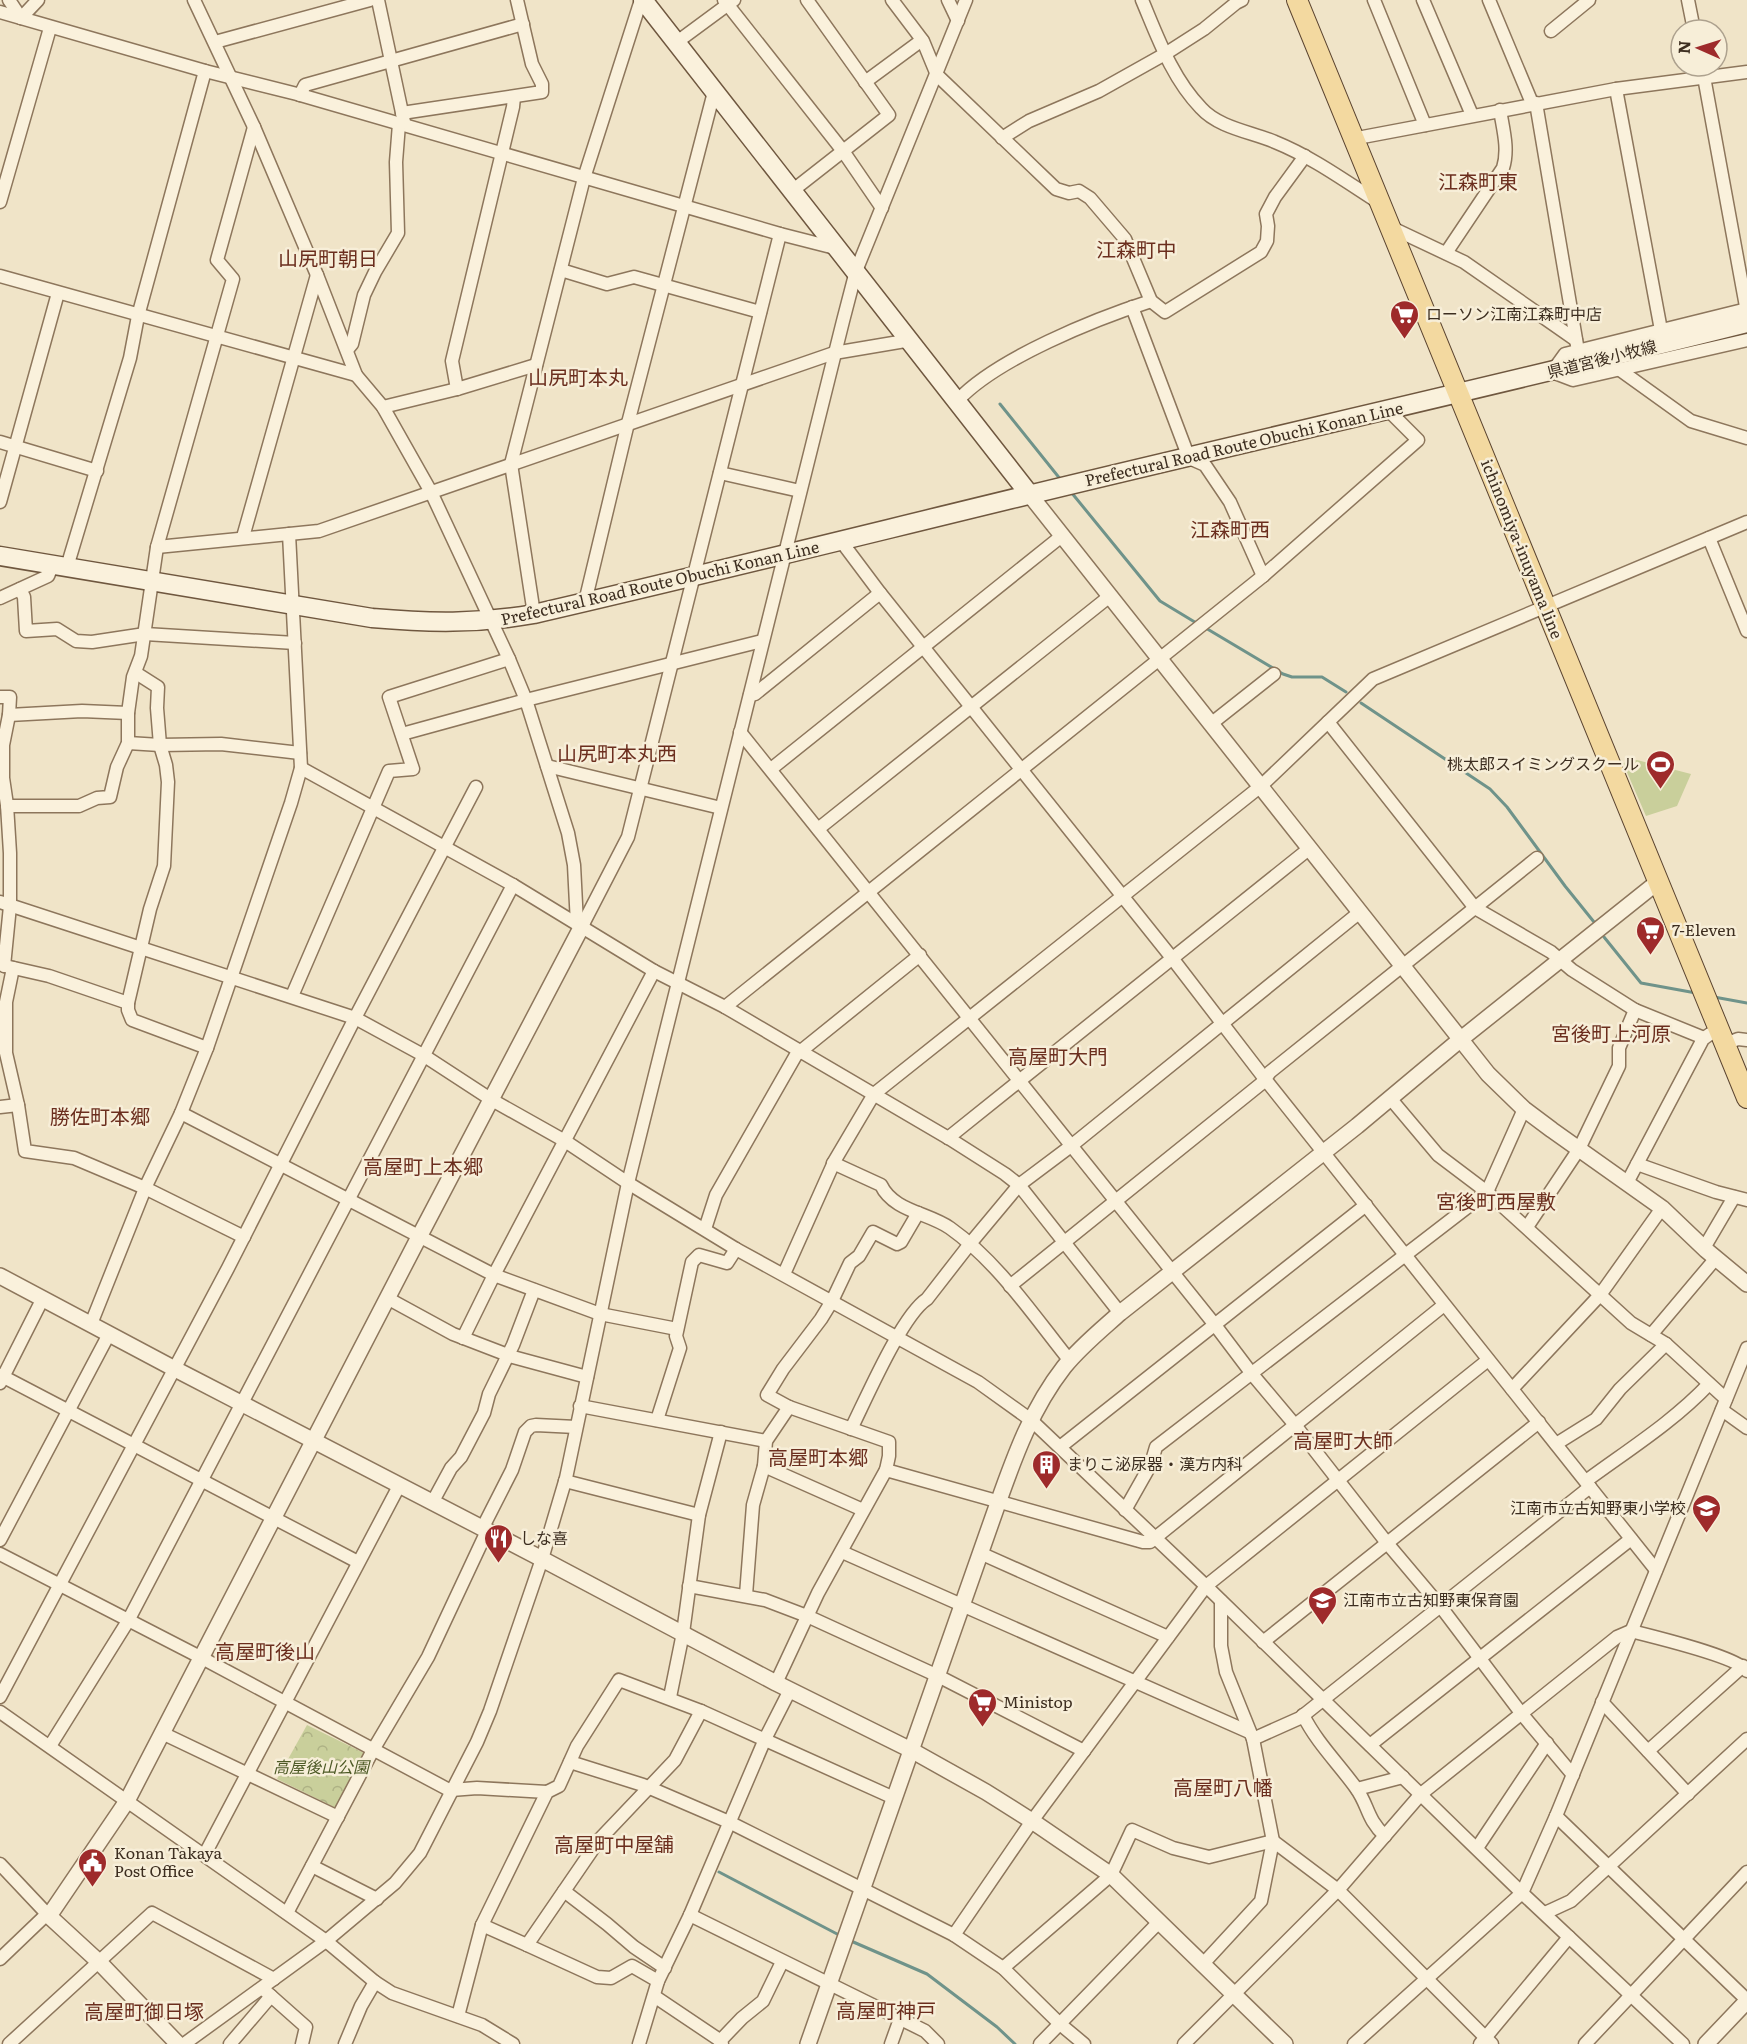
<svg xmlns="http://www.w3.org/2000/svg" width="1747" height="2044" viewBox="0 0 1747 2044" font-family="Literata,'Noto Sans JP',serif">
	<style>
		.green { fill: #c9cf9b }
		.forest { fill: url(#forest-crowns) }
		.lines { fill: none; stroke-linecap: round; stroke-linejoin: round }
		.stream { stroke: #6f938a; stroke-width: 3 }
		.minor-casing { stroke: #8d765c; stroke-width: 15 }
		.tertiary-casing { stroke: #8d765c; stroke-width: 18 }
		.secondary-casing { stroke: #6f573f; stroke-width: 21 }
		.primary-casing { stroke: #5b4430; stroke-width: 22 }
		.minor { stroke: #faf1dc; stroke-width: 12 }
		.tertiary { stroke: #faf1dc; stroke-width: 15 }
		.secondary { stroke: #faf1dc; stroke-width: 18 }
		.primary { stroke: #f3d9a0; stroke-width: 20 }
		.labels { text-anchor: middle; stroke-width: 5; stroke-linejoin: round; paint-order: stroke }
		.poi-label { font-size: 16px; fill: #3d2e20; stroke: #f7eed8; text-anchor: start }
		.street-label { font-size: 16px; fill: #3d2e20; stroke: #f7eed8 }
		.park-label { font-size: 16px; font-style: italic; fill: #4d5a26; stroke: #f7eed8 }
		.quarter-label { font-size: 20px; fill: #6b2e1e; stroke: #f7eed8 }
	</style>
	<defs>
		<pattern id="forest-crowns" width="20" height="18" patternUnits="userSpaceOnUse" patternTransform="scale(1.5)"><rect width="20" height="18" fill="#c9cf9b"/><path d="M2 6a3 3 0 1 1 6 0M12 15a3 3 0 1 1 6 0" fill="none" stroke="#aeb285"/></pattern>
	</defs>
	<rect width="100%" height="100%" fill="#f0e4c8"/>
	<path class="green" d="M 1637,760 L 1691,774 L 1677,806 L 1646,816 L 1623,763 Z"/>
	<path class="forest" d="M 307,1725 L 366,1754 L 336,1808 L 277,1779 Z"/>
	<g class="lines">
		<g class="stream">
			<path d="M 1000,404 L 1061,480"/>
			<path d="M 1071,492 L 1160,601 L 1198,624"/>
			<path d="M 1204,627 L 1283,674 L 1292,677 L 1322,677 L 1346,692"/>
			<path d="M 1361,703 L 1490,789 L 1507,807 L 1565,886 L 1594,922"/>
			<path d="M 1604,937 L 1641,983 L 1696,993"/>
			<path d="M 1714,997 L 1747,1003"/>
			<path d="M 719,1872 L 839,1935"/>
			<path d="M 851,1941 L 927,1974 L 997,2027 L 1015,2044"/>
		</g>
		<defs>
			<g id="minor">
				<path d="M 9,0 L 21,18"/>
				<path d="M 194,0 L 254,127 L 317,275 L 356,375 L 383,407 L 431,492 L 509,659 L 526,700 L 568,833 L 574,865 L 577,924"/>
				<path d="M 378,0 L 404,122"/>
				<path d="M 724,0 L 843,151 L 882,208"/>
				<path d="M 892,0 L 923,41 L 937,75 L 1056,189 L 1069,193 L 1079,191 L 1090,198 L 1125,239 L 1151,301 L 1165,312 L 1261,252 L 1267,241 L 1268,226 L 1266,214 L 1275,197 L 1305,156"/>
				<path d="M 948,0 L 958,21"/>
				<path d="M 1142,0 C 1158,38 1172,78 1201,108 C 1219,128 1252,132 1275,142 C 1312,157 1345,181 1378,202"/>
				<path d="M 1374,0 L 1425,125"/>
				<path d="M 1423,0 L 1472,115"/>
				<path d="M 1489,0 L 1532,103"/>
				<path d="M 1688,0 L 1694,30"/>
				<path d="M 0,12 L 205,71 L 297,94 L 780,234 L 835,248"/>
				<path d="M 21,18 L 38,0"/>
				<path d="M 1551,31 L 1589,0"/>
				<path d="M 215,42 L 370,0"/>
				<path d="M 677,42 L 734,0"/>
				<path d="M 1702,66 L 1747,312"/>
				<path d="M 865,82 L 922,40"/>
				<path d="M 1616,89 L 1661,330"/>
				<path d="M 300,95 L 305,85 L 523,24"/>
				<path d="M 1536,103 L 1578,351"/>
				<path d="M 402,113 L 542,92 L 542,84 L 532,64 L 517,0"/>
				<path d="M 1002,138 L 1029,121 L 1099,91 L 1165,54 L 1204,29 L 1236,3 L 1242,0"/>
				<path d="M 1352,139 L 1616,89 L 1747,72"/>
				<path d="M 792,191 L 889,115 L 807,0"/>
				<path d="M 0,202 L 50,28"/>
				<path d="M 1390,227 L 1464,262 L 1576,340"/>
				<path d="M 1446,253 L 1503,168 C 1509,149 1503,129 1500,110"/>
				<path d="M 561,270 L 607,284 L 634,277 L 760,312"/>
				<path d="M 0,276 L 356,375"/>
				<path d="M 1132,307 L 1189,458 L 1205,465 L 1230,502 L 1263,576"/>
				<path d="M 1747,309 L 1565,354 L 1552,372 L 1573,380 L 1747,340"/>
				<path d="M 347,350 L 352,344 L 364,295 L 375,272 L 398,233 L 396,162 L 399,124"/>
				<path d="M 1620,370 L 1691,421 L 1747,438"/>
				<path d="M 457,389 L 452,361 L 513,107 L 514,97"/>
				<path d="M 958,400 C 998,358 1095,319 1151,301"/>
				<path d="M 383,407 L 457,389 L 536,365"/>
				<path d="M 0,442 L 97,471"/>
				<path d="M 720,473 L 800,491"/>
				<path d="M 0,502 L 58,293"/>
				<path d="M 243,537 L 317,275"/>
				<path d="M 1709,538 L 1747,631"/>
				<path d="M 841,541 L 880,593 L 1172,958 L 1265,1079 L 1656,1570"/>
				<path d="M 157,547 L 319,531 L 834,353 L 911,340"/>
				<path d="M 67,567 L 130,358 L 138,316 L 205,71"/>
				<path d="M 20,589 L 24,597 L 26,631 L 57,629 L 76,641 L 92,642 L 145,634 L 295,643"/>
				<path d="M 0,598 L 48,576 L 53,564"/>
				<path d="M 585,602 L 628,423 L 714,92"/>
				<path d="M 534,614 L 511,464 L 584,178 L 641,0"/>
				<path d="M 750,695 L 755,694 L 880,593"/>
				<path d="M 0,697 L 10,697 L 9,715 L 3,745 L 3,778 L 7,805 L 10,853 L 10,906 L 4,966"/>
				<path d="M 9,715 L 82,711 L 128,713"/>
				<path d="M 1328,722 L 1475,908 L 1551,952 L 1572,970 L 1635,1010 L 1704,1038"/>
				<path d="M 1212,723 L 1274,674"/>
				<path d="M 740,732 L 1215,1325 L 1252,1374 L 1295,1425 L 1387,1543 L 1441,1607 L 1521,1713 L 1573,1775"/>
				<path d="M 402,734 L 526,700 L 762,641"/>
				<path d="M 128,743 L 160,745 L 221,744 L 300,753"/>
				<path d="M 547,766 L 721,808"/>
				<path d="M 301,768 L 513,885 L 654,971 L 725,1007 L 950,1139 L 1005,1174 L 1019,1185 L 1120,1313"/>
				<path d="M 771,769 L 1063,535"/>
				<path d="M 7,806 L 79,806 L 97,798 L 110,797 L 117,767 L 128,743 L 128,713 L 133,677 L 141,656 L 157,547 L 233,279 L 217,260 L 254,127"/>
				<path d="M 818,829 L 1110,596"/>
				<path d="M 0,902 L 355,1018 L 423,1055 L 492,1100 L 565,1141 L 628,1183 L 736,1249 L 978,1382 L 1031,1420 L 1206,1586 L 1522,1893 L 1683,2044"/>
				<path d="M 582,926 L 628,837 L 780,234"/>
				<path d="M 5,966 L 49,976 L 128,1003 L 128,1010 L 132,1020 L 207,1048"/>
				<path d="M 13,968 L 6,1002 L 6,1053 L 18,1105 L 25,1151 L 74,1158 L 145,1188 L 244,1237"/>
				<path d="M 292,996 L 389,771 L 413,769 L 389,697 L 509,659"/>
				<path d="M 128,1003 L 150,909 L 164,866 L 168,782 L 166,765 L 160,745 L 157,708 L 158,687 L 136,673"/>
				<path d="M 725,1007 L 1263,576 L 1418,440 L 1389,411"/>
				<path d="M 1725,1044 L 1738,1039 L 1747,1040"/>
				<path d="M 1390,1098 L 1438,1155 L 1487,1192 L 1631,1323 L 1666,1344 L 1726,1399"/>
				<path d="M 0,1107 L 18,1105"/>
				<path d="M 181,1113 L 494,1275 L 600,1314 L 677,1329"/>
				<path d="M 948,1138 L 1310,848"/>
				<path d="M 833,1163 L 881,1185 C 893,1211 929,1213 950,1228 C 998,1262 1033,1315 1070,1361"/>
				<path d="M 1637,1164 L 1716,1192 L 1747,1200"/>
				<path d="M 1627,1183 L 1703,1039 L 1710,1034"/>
				<path d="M 1527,1227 L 1579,1149 L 1619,1066 L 1619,1048 L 1635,1010"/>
				<path d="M 705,1229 L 716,1195 L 796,1055 L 920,955"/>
				<path d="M 1704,1248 L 1734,1197"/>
				<path d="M 784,1274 L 835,1160 L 874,1094 L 1261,786 L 1373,679 L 1747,522"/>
				<path d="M 1010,1286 L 1262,1083 L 1270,1072 L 1537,858"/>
				<path d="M 387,1298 L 453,1334 L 513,1357 L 587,1377"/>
				<path d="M 91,1324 L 146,1186 L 181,1113 L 207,1048 L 291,803 L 301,768 L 289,534"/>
				<path d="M 1651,1335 L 1716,1258"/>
				<path d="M 463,1338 L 494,1275 L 654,971"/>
				<path d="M 0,1375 L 358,1562"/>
				<path d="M 0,1383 L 43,1298"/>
				<path d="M 1512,1389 L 1600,1295 L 1662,1208"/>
				<path d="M 580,1406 L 766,1441"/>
				<path d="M 1722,1410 L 1747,1428"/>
				<path d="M 657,1420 L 680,1348 L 676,1336 L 692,1262 L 699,1255 L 727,1263 L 736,1249"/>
				<path d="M 851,1429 C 866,1399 902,1315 927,1299 L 969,1245 L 1019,1185 L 1071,1146 L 1360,912"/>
				<path d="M 1556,1444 L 1596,1419 L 1620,1389 L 1666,1344"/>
				<path d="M 1060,1447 L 1366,1205"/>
				<path d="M 764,1466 L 863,1510"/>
				<path d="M 886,1470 L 889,1456 L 889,1442 L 789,1407 L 767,1395 L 783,1369 L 821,1319 L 832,1301 L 850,1263 L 859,1256 L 873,1232 L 897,1244 L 901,1242 L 918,1213"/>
				<path d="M 565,1481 L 699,1515"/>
				<path d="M 1586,1481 C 1628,1450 1673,1422 1709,1384"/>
				<path d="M 432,1503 L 451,1468 L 461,1457 L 484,1413 L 489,1394 L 513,1345 L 534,1290"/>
				<path d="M 1125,1510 L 1151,1464 L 1156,1447 L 1487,1192 L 1524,1109"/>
				<path d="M 482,1529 L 512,1470 L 525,1432 L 531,1426 L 536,1425 L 576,1427"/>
				<path d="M 0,1540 L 109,1334"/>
				<path d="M 842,1552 L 1249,1732"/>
				<path d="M 980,1553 L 1168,1637"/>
				<path d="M 0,1554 L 202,1658 L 451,1791"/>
				<path d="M 689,1586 L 765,1600 L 807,1616 L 938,1676 L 1084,1751"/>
				<path d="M 746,1595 L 753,1505 L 764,1466 L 766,1441 L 789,1407"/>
				<path d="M 1263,1642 L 1539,1422"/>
				<path d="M 776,1683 L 818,1593 L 886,1470 L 1143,1542 L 1150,1542 L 1444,1305"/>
				<path d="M 0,1697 L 228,1268 L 355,1018 L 476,787"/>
				<path d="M 670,1697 L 683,1633 L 699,1515 L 721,1432"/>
				<path d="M 1602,1702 L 1688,1794"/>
				<path d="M 0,1712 L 326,1941 L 375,1982 L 392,1993 L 482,2025 L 513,2044"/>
				<path d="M 1303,1715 C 1317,1743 1338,1763 1356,1788 C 1369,1806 1366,1818 1385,1836"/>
				<path d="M 162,1733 L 338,1817"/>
				<path d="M 1253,1739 L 1300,1718 L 1590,1487"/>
				<path d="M 1370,1745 L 1631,1539"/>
				<path d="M 50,1746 L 128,1621 L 513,885"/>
				<path d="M 1648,1751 L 1743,1666"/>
				<path d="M 570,1762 L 643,1785 L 729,1822 L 954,1935 L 1003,1968 L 1060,2024 L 1084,2044"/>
				<path d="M 1357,1789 L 1403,1777"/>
				<path d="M 451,1790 L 477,1788 L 547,1792"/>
				<path d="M 1556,1816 L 1747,2000"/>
				<path d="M 1477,1848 L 1547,1743"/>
				<path d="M 205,1854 L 399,1486"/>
				<path d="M 0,1864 L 49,1916"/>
				<path d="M 312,1866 L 377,1899"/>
				<path d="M 564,1891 L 607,1924 L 634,1947 L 665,1968"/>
				<path d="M 287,1913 L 373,1750 L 428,1657 L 487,1531"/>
				<path d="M 1545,1913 L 1571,1901 L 1747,1739"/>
				<path d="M 690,1915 L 925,2031 L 938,2044"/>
				<path d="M 482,1925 L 527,1945"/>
				<path d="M 954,1935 L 1032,1821 L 1206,1586 L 1488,1360"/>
				<path d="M 0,1959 L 47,1914"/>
				<path d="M 1202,1965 L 1261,1901 L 1273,1841 L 1253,1739 L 1226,1672 L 1221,1646 L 1221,1601"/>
				<path d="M 1003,1968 L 1111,1875 L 1132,1830 L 1173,1848 L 1209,1857 L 1273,1841 L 1338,1890 L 1492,2044"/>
				<path d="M 658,1981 L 632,1966 L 611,1978 L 597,1977 L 527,1945 L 599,1840 L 675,1760 L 701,1711"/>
				<path d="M 262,1988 L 306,2027 L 302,2044"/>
				<path d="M 654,1996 L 718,2039 L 722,2044"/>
				<path d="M 458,2016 L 482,1925 L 547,1792 L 559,1786 L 577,1746 L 619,1680 L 701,1711 L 894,1798"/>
				<path d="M 720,2041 L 742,2018 L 763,2001 L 782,1962"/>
				<path d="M 9,2044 L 152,1913 L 274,1979"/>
				<path d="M 184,2044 L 326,1941 L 395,1883 L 420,1853 L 477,1742 L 490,1711 L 542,1559 L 566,1478 L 628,1183 L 843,321 L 856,271 L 966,0"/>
				<path d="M 230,2044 L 271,1996"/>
				<path d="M 345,2044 L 361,2006 L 375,1982"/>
				<path d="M 639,2044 L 658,1981 L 690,1915 L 765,1739 L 790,1690"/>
				<path d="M 891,2044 L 900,2019"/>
				<path d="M 1040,2044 L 1158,1923"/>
				<path d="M 1184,2044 L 1338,1890 L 1421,1794 L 1617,1637 L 1631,1631 C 1651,1636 1738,1657 1747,1671"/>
				<path d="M 1354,2044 L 1522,1893 L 1556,1816 L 1747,1348"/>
				<path d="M 1480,2044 L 1569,1937"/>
				<path d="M 1585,2044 L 1747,1872"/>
			</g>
			<g id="tertiary">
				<path d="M 1030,495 L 1488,1074 L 1524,1109 L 1552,1130 L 1662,1208 L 1706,1250 L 1747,1284"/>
				<path d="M 0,1276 L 173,1368 L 542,1559 L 776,1683 L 911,1750 L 986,1792 L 1032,1821 L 1111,1875 L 1285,2044"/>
				<path d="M 178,2044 L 99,1962 L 49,1916 L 127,1801 L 419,1237 L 582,926"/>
				<path d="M 808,2044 L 998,1503 C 1015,1455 1032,1408 1064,1367 C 1080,1347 1101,1330 1120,1313 L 1357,1126 L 1461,1039 L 1659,881"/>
				<path d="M 1706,2044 L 1747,2001"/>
			</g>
			<g id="secondary">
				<path d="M 643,0 L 1030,495"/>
				<path d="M 0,556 L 372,618 C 430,623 476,624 534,614 C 699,576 863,535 1028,495 C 1267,437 1508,383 1747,323"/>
			</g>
			<path id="primary" d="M 1297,0 L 1747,1098"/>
		</defs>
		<use href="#minor" class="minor-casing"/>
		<use href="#tertiary" class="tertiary-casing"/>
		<use href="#secondary" class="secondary-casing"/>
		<use href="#primary" class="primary-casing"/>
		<use href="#minor" class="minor"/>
		<use href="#tertiary" class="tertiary"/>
		<use href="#secondary" class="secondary"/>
		<use href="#primary" class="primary"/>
	</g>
	<defs>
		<symbol id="supermarket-pin" viewBox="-11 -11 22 30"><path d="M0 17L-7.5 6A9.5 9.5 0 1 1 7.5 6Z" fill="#9e2a2b" stroke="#f7eed8"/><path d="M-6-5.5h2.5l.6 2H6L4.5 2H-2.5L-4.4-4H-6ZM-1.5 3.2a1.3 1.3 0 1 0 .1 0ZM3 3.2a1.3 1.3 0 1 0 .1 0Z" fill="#fff"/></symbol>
		<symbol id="stadium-pin" viewBox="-11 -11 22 30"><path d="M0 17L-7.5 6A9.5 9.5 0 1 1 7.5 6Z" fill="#9e2a2b" stroke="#f7eed8"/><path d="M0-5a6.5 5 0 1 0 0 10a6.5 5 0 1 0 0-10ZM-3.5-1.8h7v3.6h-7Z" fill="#fff"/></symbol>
		<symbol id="building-pin" viewBox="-11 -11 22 30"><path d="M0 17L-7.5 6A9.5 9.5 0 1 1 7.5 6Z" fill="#9e2a2b" stroke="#f7eed8"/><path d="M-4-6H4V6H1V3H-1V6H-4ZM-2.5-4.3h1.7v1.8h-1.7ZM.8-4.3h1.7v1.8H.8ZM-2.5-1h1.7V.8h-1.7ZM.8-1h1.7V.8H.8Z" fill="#fff"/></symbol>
		<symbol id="school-pin" viewBox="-11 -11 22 30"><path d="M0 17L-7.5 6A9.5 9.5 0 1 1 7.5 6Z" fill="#9e2a2b" stroke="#f7eed8"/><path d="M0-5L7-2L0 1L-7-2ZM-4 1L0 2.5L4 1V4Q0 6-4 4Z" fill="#fff"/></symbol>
		<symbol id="restaurant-pin" viewBox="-11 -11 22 30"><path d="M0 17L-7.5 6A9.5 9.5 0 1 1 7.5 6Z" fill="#9e2a2b" stroke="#f7eed8"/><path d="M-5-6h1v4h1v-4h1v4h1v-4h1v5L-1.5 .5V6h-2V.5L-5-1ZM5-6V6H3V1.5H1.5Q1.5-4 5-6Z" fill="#fff"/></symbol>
		<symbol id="civic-pin" viewBox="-11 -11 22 30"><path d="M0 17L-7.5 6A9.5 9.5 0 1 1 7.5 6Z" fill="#9e2a2b" stroke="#f7eed8"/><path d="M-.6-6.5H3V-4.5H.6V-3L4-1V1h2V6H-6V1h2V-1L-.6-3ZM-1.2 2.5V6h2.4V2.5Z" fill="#fff"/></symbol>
	</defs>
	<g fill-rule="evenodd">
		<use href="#supermarket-pin" x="1388" y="298" width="33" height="45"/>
		<use href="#stadium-pin" x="1644" y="748" width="33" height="45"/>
		<use href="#supermarket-pin" x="1634" y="914" width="33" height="45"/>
		<use href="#building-pin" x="1030" y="1448" width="33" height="45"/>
		<use href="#school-pin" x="1690" y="1492" width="33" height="45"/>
		<use href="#restaurant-pin" x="482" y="1522" width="33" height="45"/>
		<use href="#school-pin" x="1306" y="1584" width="33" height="45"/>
		<use href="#supermarket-pin" x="966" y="1686" width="33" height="45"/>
		<use href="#civic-pin" x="76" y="1846" width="33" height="45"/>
	</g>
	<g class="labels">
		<g class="poi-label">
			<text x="1426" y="320">ローソン江南江森町中店</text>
			<text x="1639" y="770" text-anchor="end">桃太郎スイミングスクール</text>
			<text x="1672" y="936">7-Eleven</text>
			<text x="1067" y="1470">まりこ泌尿器・漢方内科</text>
			<text x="1686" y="1514" text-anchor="end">江南市立古知野東小学校</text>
			<text x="520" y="1544">しな喜</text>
			<text x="1343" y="1606">江南市立古知野東保育園</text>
			<text x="1003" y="1708">Ministop</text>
			<text x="114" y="1859">Konan Takaya<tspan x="114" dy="18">Post Office</tspan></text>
		</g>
		<g class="street-label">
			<text transform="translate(1602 359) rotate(-14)" y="6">県道宮後小牧線</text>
			<text transform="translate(1244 444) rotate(-13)" y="6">Prefectural Road Route Obuchi Konan Line</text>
			<text transform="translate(1522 549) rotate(68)" y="6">ichinomiya-inuyama line</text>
			<text transform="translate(660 583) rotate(-13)" y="6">Prefectural Road Route Obuchi Konan Line</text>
		</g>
		<g class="park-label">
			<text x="321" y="1773">高屋後山公園</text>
		</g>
		<g class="quarter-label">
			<text x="1478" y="189">江森町東</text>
			<text x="1136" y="257">江森町中</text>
			<text x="328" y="266">山尻町朝日</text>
			<text x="578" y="385">山尻町本丸</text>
			<text x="1230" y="537">江森町西</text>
			<text x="617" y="761">山尻町本丸西</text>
			<text x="1611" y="1041">宮後町上河原</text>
			<text x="1058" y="1064">高屋町大門</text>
			<text x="100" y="1124">勝佐町本郷</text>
			<text x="423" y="1174">高屋町上本郷</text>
			<text x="1496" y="1209">宮後町西屋敷</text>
			<text x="1343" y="1448">高屋町大師</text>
			<text x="818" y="1465">高屋町本郷</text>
			<text x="265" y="1659">高屋町後山</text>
			<text x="1223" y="1795">高屋町八幡</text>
			<text x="614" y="1852">高屋町中屋舗</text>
			<text x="886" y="2018">高屋町神戸</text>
			<text x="144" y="2019">高屋町御日塚</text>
		</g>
	</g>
	<g transform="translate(1699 48) rotate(273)"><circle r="28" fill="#f7eed8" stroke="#ada18e" stroke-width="1.5"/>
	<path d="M0-4.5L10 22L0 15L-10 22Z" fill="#9e2a2b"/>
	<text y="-9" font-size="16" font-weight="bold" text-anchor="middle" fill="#3d2e20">N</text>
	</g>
</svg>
